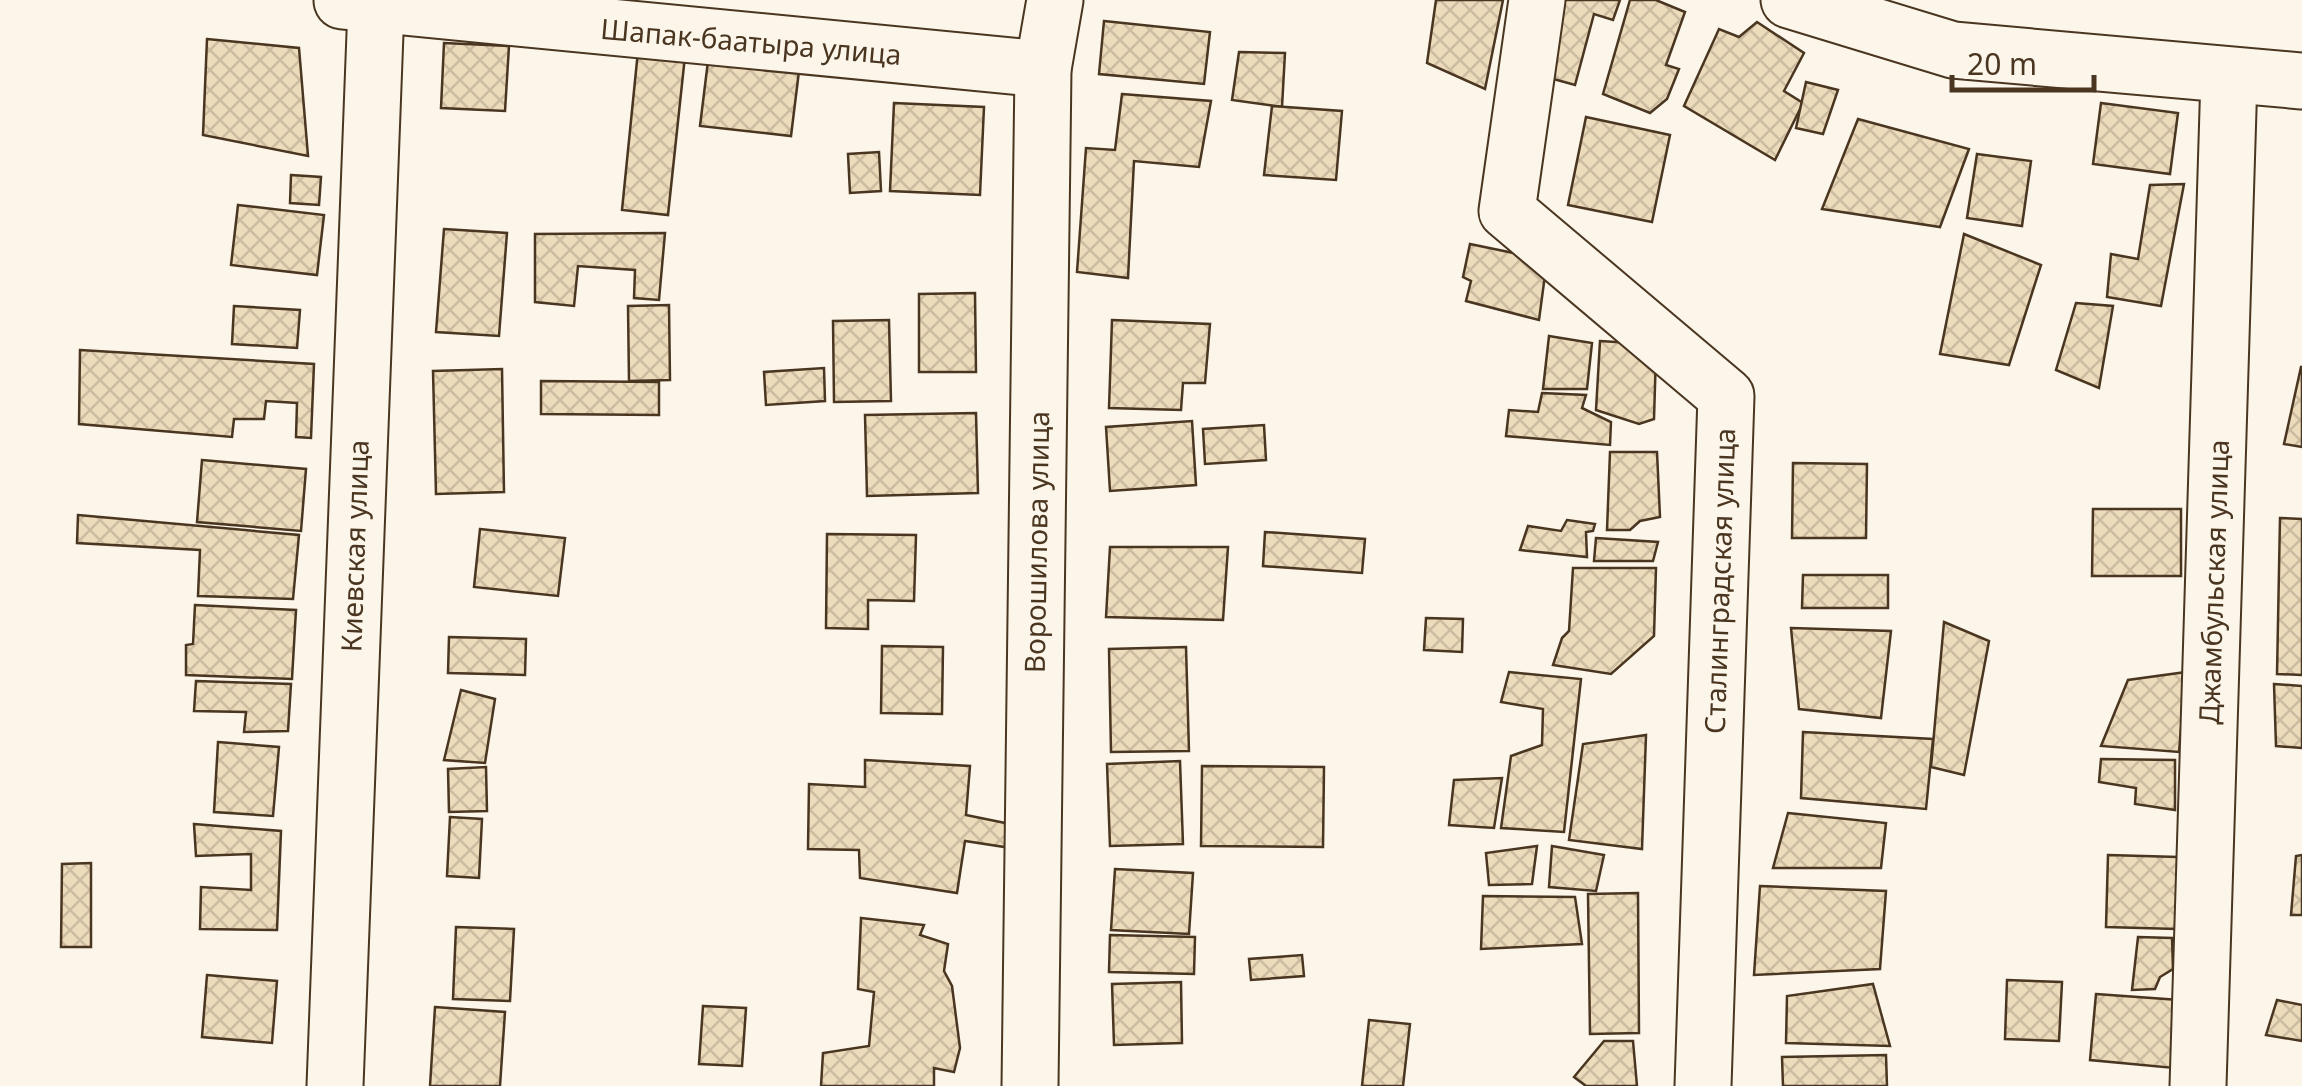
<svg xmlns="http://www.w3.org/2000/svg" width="2302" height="1086" viewBox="0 0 2302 1086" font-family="'Noto Sans',sans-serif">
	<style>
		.building { fill: url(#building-cross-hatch); stroke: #4a3520; stroke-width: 2.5 }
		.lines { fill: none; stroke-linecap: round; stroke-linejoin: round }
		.minor-casing { stroke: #4a3520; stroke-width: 59 }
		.minor { stroke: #fbf6e9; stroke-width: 55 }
		.labels { text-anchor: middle; stroke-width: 8; stroke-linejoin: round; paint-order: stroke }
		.street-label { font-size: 28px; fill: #4a3520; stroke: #fbf6e9 }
	</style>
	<defs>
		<pattern id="building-cross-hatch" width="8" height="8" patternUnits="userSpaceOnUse" patternTransform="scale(2.5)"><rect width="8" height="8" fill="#ecdcbc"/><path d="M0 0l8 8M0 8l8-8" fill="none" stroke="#ccbda1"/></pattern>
	</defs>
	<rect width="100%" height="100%" fill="#fbf6e9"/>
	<g class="building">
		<path d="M 1436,0 L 1503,0 L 1485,89 L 1427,63 Z"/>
		<path d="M 1564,0 L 1620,0 L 1613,20 L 1594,14 L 1575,85 L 1550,78 Z"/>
		<path d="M 1630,0 L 1656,0 L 1685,12 L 1666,65 L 1679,69 L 1667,99 L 1650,113 L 1603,94 Z"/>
		<path d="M 1104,21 L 1210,32 L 1204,84 L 1099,74 Z"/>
		<path d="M 1757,22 L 1804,53 L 1784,91 L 1803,103 L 1775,160 L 1684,106 L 1719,29 L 1739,37 Z"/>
		<path d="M 207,39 L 299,48 L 308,156 L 203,135 Z"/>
		<path d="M 444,43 L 509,46 L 505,111 L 441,108 Z"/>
		<path d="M 638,51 L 685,56 L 668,215 L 622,210 Z"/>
		<path d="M 1239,52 L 1285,53 L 1282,107 L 1232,100 Z"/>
		<path d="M 708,61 L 799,71 L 791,136 L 700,126 Z"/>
		<path d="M 1806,82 L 1838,90 L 1823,134 L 1796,128 Z"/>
		<path d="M 1122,94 L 1211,101 L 1199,167 L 1134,161 L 1128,278 L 1077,272 L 1086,148 L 1115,150 Z"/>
		<path d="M 894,103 L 984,107 L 980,195 L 890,191 Z"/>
		<path d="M 2101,103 L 2178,113 L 2170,174 L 2093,164 Z"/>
		<path d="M 1272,106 L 1342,111 L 1336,180 L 1264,175 Z"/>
		<path d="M 1586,117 L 1670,135 L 1652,222 L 1568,205 Z"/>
		<path d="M 1858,119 L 1969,149 L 1940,227 L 1822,209 Z"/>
		<path d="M 879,152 L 881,191 L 850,193 L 848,154 Z"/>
		<path d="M 1977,154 L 2031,161 L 2022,226 L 1967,218 Z"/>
		<path d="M 291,175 L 321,177 L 319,205 L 290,203 Z"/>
		<path d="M 2184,184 L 2161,306 L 2107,297 L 2111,254 L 2138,259 L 2150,185 Z"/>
		<path d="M 238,205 L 324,215 L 317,275 L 231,265 Z"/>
		<path d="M 444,229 L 507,233 L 499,336 L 436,332 Z"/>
		<path d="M 665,233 L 659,300 L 634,298 L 635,270 L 578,266 L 574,306 L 535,302 L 535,234 Z"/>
		<path d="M 1964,234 L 2041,265 L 2009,365 L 1940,354 Z"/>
		<path d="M 1470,244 L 1547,260 L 1539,320 L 1466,301 L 1471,281 L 1463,277 Z"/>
		<path d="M 975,293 L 976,372 L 919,372 L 919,294 Z"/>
		<path d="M 2076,303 L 2113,306 L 2099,388 L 2056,370 Z"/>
		<path d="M 669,305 L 670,380 L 629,381 L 628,306 Z"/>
		<path d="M 234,306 L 300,310 L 297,348 L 232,344 Z"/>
		<path d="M 889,320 L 891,401 L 834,402 L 833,321 Z"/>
		<path d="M 1112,320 L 1210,324 L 1205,383 L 1183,383 L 1181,410 L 1109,408 Z"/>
		<path d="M 1549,336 L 1592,343 L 1587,389 L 1543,389 Z"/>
		<path d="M 1600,341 L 1648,344 L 1656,353 L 1654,419 L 1639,424 L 1596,410 Z"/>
		<path d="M 80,350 L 314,364 L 311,438 L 296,437 L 297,403 L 266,401 L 264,419 L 234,419 L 232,437 L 79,424 Z"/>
		<path d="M 2301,367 L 2302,367 L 2302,447 L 2284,444 Z"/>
		<path d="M 824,368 L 825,401 L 766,405 L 764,372 Z"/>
		<path d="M 502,369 L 504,492 L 436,494 L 433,371 Z"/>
		<path d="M 541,381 L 659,382 L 659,415 L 541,414 Z"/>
		<path d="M 1542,393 L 1586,395 L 1582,408 L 1611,422 L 1610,445 L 1506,436 L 1509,410 L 1538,412 Z"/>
		<path d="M 976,413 L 978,493 L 867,496 L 865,415 Z"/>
		<path d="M 1192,421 L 1196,485 L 1110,491 L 1106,427 Z"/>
		<path d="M 1264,425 L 1266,460 L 1205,464 L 1203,429 Z"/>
		<path d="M 1610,452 L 1657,452 L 1660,517 L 1640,521 L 1630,530 L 1607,530 Z"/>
		<path d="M 202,460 L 306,469 L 301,531 L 197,522 Z"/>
		<path d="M 1793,463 L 1867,464 L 1866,538 L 1792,538 Z"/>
		<path d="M 2093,509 L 2181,509 L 2181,576 L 2092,576 Z"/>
		<path d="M 78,515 L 299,535 L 293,599 L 198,596 L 200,550 L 77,543 Z"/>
		<path d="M 2280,518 L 2302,519 L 2302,675 L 2277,674 Z"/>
		<path d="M 1567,520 L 1595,524 L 1593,531 L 1586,532 L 1587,557 L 1520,550 L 1528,526 L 1561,531 Z"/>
		<path d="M 480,529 L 565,538 L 558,596 L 474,587 Z"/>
		<path d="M 1265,532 L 1365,539 L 1362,573 L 1263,566 Z"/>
		<path d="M 827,534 L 916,535 L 914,601 L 868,600 L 868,629 L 826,628 Z"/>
		<path d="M 1596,538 L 1658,542 L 1653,561 L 1594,561 Z"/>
		<path d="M 1110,547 L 1228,547 L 1223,620 L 1106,617 Z"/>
		<path d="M 1573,568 L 1656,568 L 1654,636 L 1611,674 L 1553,665 L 1562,638 L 1569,631 Z"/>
		<path d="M 1803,575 L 1888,575 L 1888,608 L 1802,608 Z"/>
		<path d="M 195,605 L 296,610 L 292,679 L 186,675 L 186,645 L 193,644 Z"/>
		<path d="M 1426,618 L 1463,619 L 1462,652 L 1424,650 Z"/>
		<path d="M 1944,622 L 1989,641 L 1964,775 L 1931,767 Z"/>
		<path d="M 1791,628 L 1891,631 L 1881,718 L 1799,709 Z"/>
		<path d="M 449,637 L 526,639 L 525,675 L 448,673 Z"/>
		<path d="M 882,646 L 943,647 L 942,714 L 881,713 Z"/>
		<path d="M 1186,647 L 1189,751 L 1111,752 L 1109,649 Z"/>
		<path d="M 1509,672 L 1581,679 L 1564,832 L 1501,828 L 1511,756 L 1542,745 L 1543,709 L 1501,702 Z"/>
		<path d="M 2186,672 L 2179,752 L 2101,746 L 2128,680 Z"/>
		<path d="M 196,681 L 291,684 L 288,731 L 244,732 L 246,712 L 194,711 Z"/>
		<path d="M 2274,684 L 2302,686 L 2302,748 L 2276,746 Z"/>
		<path d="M 461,690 L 495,699 L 485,763 L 444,760 Z"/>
		<path d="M 1803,732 L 1933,739 L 1926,809 L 1801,798 Z"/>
		<path d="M 1646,735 L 1642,849 L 1569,840 L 1583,744 Z"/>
		<path d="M 218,742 L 279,747 L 273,816 L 214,812 Z"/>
		<path d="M 2101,759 L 2175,760 L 2175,810 L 2135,804 L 2136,788 L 2099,782 Z"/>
		<path d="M 865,760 L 970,766 L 966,815 L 1015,825 L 1011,848 L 965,841 L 957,893 L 860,878 L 859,850 L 808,849 L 809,784 L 865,787 Z"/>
		<path d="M 1180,761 L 1183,844 L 1110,846 L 1107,764 Z"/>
		<path d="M 1202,766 L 1324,767 L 1323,847 L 1201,846 Z"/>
		<path d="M 486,767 L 487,811 L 449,812 L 448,769 Z"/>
		<path d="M 1502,778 L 1494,828 L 1449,825 L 1454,780 Z"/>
		<path d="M 1788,813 L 1886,823 L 1881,868 L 1773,868 Z"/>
		<path d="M 450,817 L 482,819 L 479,878 L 447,876 Z"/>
		<path d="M 194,824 L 281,831 L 277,930 L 200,929 L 201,887 L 251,890 L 251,854 L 196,856 Z"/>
		<path d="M 1537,846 L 1532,884 L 1489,885 L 1486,853 Z"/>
		<path d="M 1552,846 L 1604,855 L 1596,891 L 1549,887 Z"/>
		<path d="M 2108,855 L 2178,857 L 2176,929 L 2106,927 Z"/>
		<path d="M 2302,855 L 2302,915 L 2291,915 L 2296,856 Z"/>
		<path d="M 91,863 L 91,947 L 61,947 L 62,864 Z"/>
		<path d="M 1115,869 L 1193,873 L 1189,934 L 1111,930 Z"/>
		<path d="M 1760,886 L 1886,891 L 1880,969 L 1754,975 Z"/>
		<path d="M 1638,893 L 1639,1033 L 1590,1034 L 1588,894 Z"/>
		<path d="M 1483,896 L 1575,897 L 1582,944 L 1481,949 Z"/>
		<path d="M 861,918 L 924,925 L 920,935 L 948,944 L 944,971 L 952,986 L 960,1048 L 954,1072 L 934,1068 L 934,1086 L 821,1086 L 823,1053 L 869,1046 L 874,992 L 858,989 Z"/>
		<path d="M 456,927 L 514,929 L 510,1001 L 453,999 Z"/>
		<path d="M 1110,935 L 1195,937 L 1194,974 L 1109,972 Z"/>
		<path d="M 2138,937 L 2172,938 L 2173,969 L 2160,977 L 2155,989 L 2132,990 Z"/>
		<path d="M 1302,955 L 1304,976 L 1251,980 L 1249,959 Z"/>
		<path d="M 207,975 L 277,981 L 272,1043 L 202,1037 Z"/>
		<path d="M 2007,980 L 2062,982 L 2059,1041 L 2005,1039 Z"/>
		<path d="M 1181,982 L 1182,1043 L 1114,1045 L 1112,984 Z"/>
		<path d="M 1873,984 L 1890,1046 L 1786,1043 L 1787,996 Z"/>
		<path d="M 2096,994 L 2179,1000 L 2174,1068 L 2090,1060 Z"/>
		<path d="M 2277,1000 L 2302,1005 L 2302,1041 L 2266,1035 Z"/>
		<path d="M 703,1006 L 746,1008 L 742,1066 L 699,1064 Z"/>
		<path d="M 435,1007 L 505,1012 L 500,1086 L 430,1086 Z"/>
		<path d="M 1369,1020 L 1410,1024 L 1403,1086 L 1362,1086 Z"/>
		<path d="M 1604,1041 L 1633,1041 L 1637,1086 L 1586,1086 L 1574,1077 Z"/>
		<path d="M 1886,1055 L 1887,1086 L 1783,1086 L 1782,1057 Z"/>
	</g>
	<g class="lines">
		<defs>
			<g id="minor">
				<path d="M 1537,0 L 1507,211 L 1726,396 L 1703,1086"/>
				<path d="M 1789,0 L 1953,50 L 2302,81"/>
				<path d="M 342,1 L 1043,69"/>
				<path d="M 335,1086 L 376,7"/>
				<path d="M 1030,1086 L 1043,69 L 1055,0"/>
				<path d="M 2198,1086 L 2229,77"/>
			</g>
		</defs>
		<use href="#minor" class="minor-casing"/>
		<use href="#minor" class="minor"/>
	</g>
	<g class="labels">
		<g class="street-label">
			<text transform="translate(751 42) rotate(5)" y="10">Шапак-баатыра улица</text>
			<text transform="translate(1037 542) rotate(-89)" y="10">Ворошилова улица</text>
			<text transform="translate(355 546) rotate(-88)" y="10">Киевская улица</text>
			<text transform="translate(1720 581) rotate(-88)" y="10">Сталинградская улица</text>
			<text transform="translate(2214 582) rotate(-88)" y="10">Джамбульская улица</text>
		</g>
	</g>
	<path d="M1952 75v15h142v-15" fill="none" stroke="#4a3520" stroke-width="5"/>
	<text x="1967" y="75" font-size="30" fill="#4a3520" stroke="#fbf6e9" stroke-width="8" paint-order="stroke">20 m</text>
</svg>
